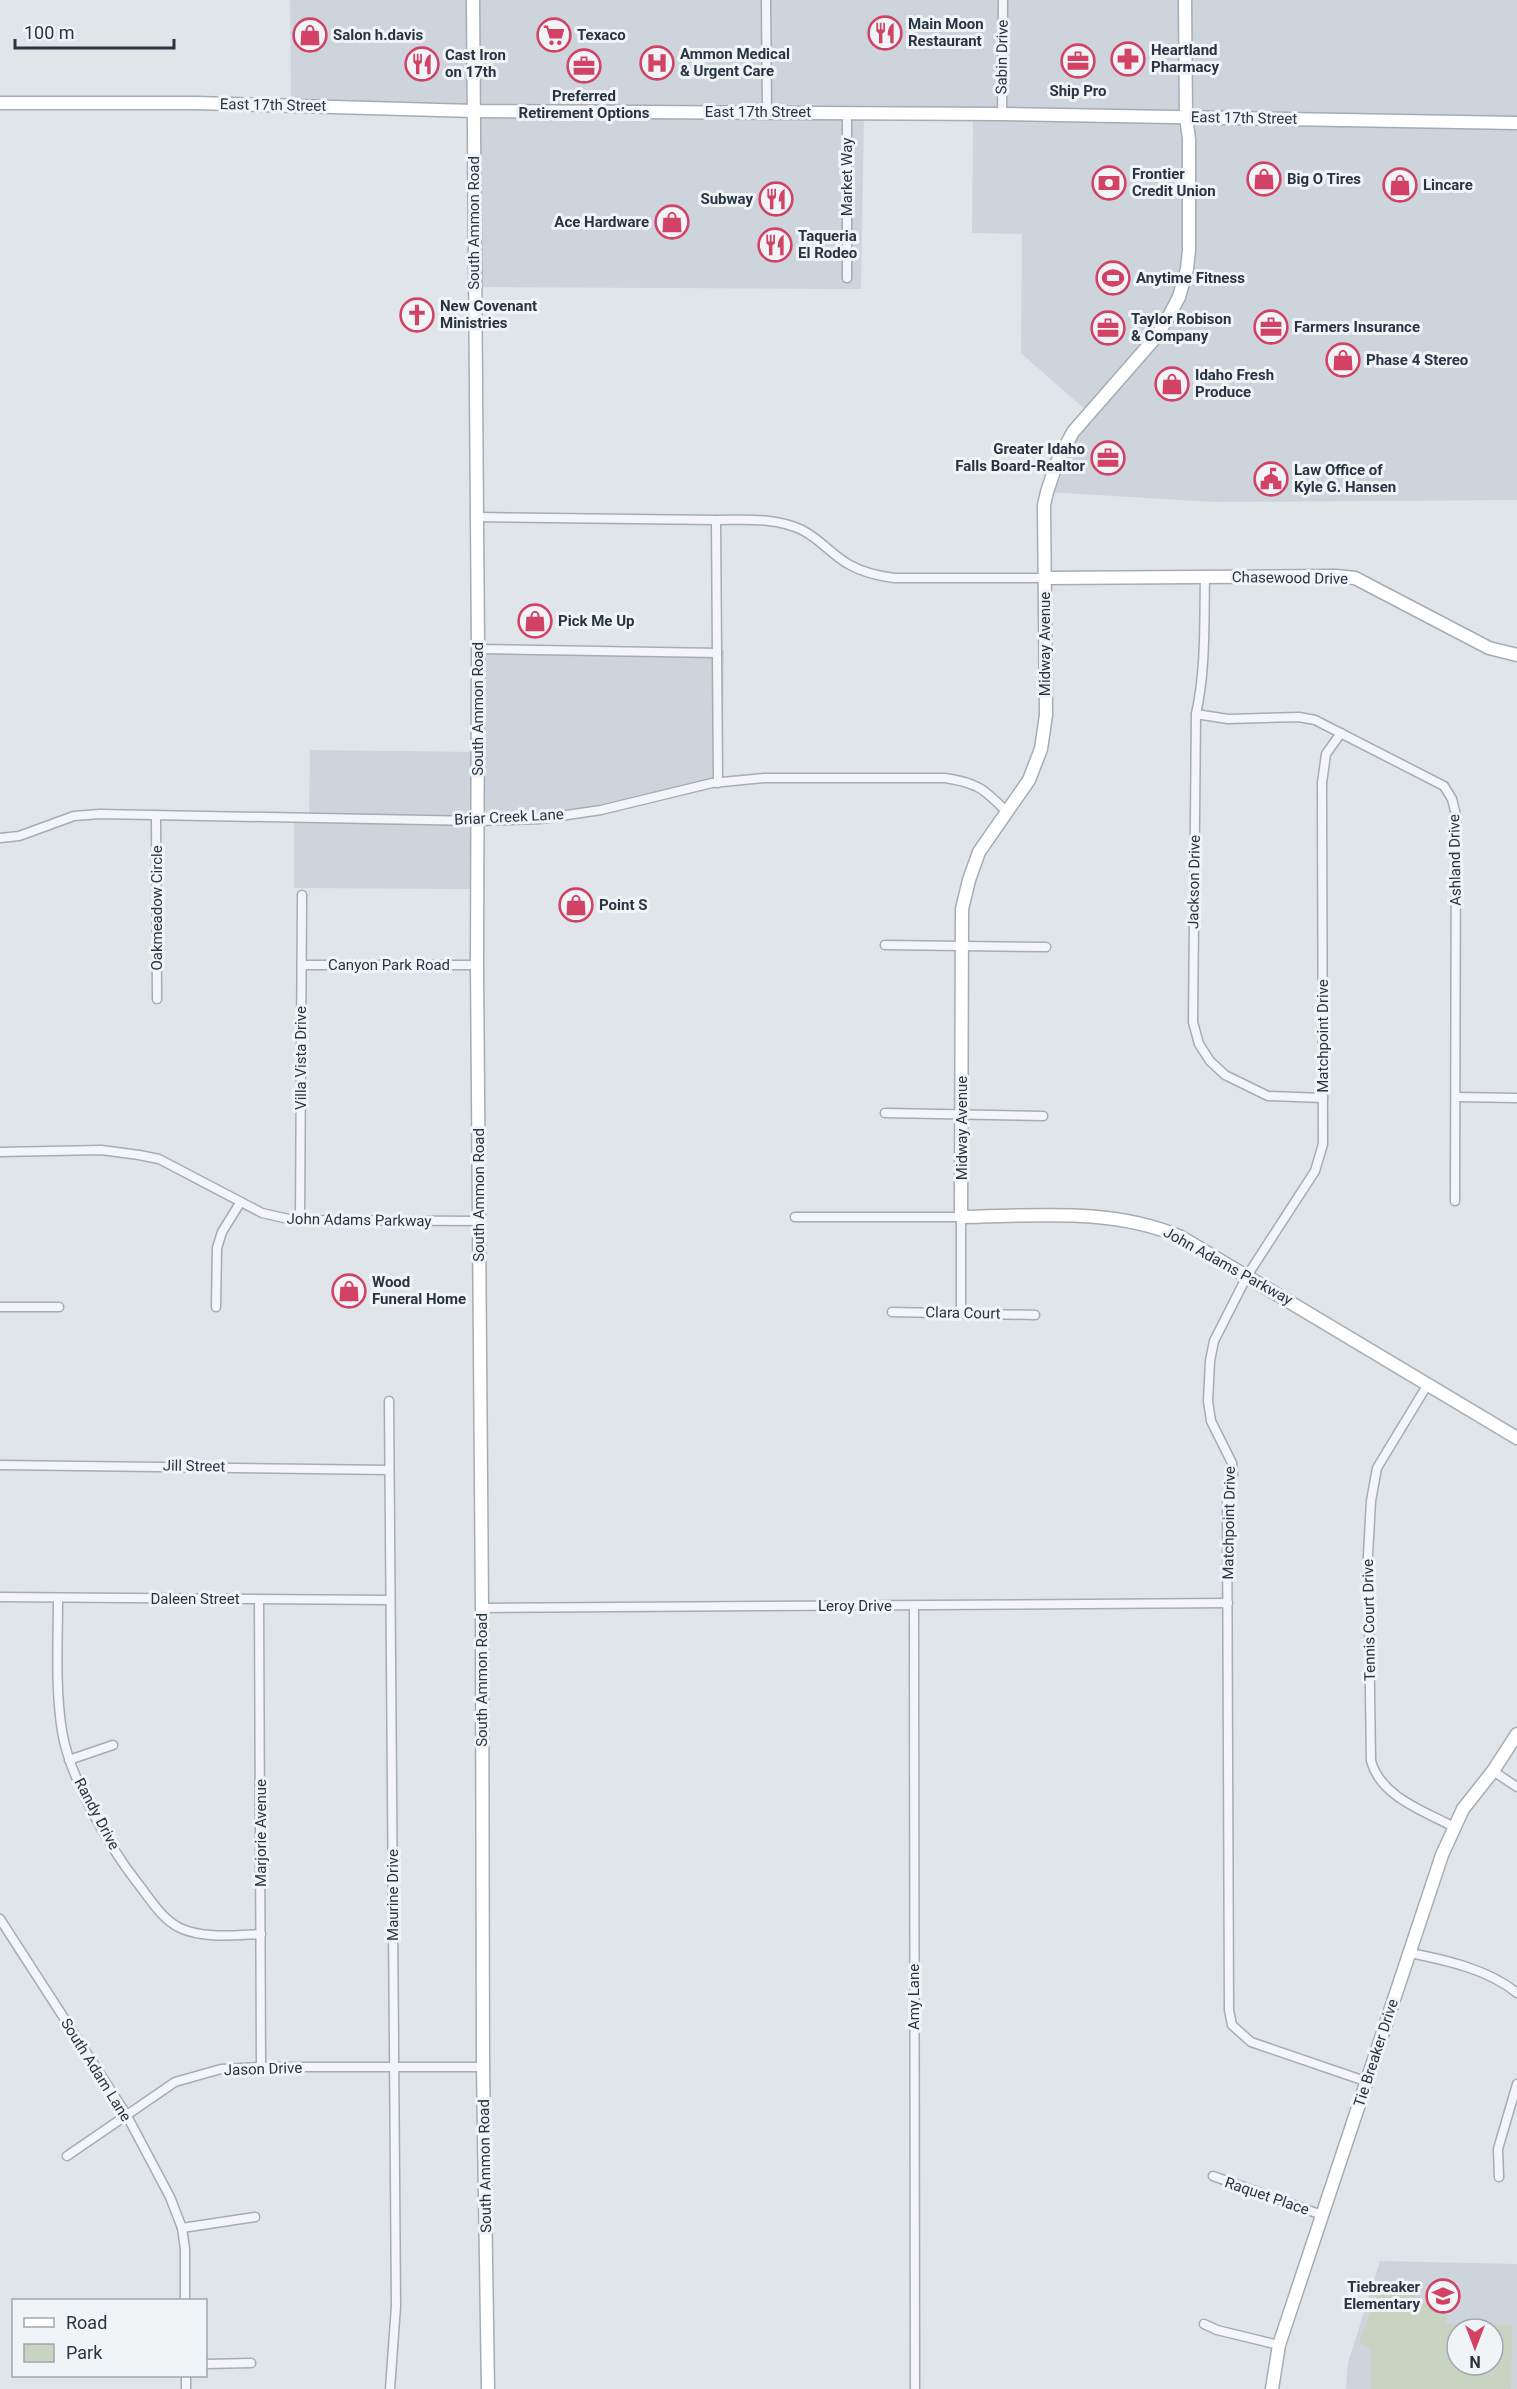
<svg xmlns="http://www.w3.org/2000/svg" width="1517" height="2389" viewBox="0 0 1517 2389" font-family="Roboto,sans-serif">
	<style>
		.built { fill: #ced4dc; fill-rule: evenodd }
		.green { fill: #c7d4c1; fill-rule: evenodd }
		.lines { fill: none; stroke-linecap: round; stroke-linejoin: round }
		.street-casing { stroke: #a5acb4; stroke-width: 11 }
		.secondary-casing { stroke: #a5acb4; stroke-width: 15 }
		.street { stroke: #f3f5f8; stroke-width: 8 }
		.secondary { stroke: #fff; stroke-width: 12 }
		.labels { text-anchor: middle; stroke-width: 6; stroke-linejoin: round; paint-order: stroke }
		.poi-label { font-size: 15px; font-weight: bold; fill: #283442; stroke: #f0f4f7; text-anchor: start }
		.street-label { font-size: 15px; fill: #283442; stroke: #f0f4f7 }
	</style>
	<rect width="100%" height="100%" fill="#e0e5ea"/>
	<g class="built">
		<path d="M 290,0 L 1517,0 L 1517,500 L 1213,502 L 1047,492 L 1089,413 L 1021,353 L 1022,234 L 972,233 L 973,114 L 864,113 L 861,289 L 474,287 L 474,111 L 291,105 Z"/>
		<path d="M 478,649 L 724,650 L 723,782 L 601,810 L 478,821 L 478,889 L 294,888 L 294,818 L 309,818 L 310,750 L 478,752 Z"/>
		<path d="M 1380,2261 L 1517,2264 L 1517,2389 L 1346,2389 L 1348,2363 ZM 1457,2329 L 1493,2329 L 1493,2365 L 1457,2365 Z"/>
	</g>
	<path class="green" d="M 1382,2282 L 1411,2293 L 1420,2293 L 1420,2300 L 1446,2311 L 1446,2324 L 1512,2325 L 1511,2389 L 1371,2389 L 1371,2348 L 1359,2343 ZM 1457,2329 L 1493,2329 L 1493,2365 L 1457,2365 Z"/>
	<g class="lines">
		<defs>
			<g id="street">
				<path d="M 766,0 L 767,112"/>
				<path d="M 847,113 L 847,278"/>
				<path d="M 1002,114 L 1003,0"/>
				<path d="M 476,517 L 716,520"/>
				<path d="M 1205,577 C 1204,623 1206,669 1196,714 L 1193,1022 L 1199,1044 L 1210,1061 L 1225,1075 L 1268,1096 L 1323,1098"/>
				<path d="M 478,649 L 717,653 L 718,783"/>
				<path d="M 717,653 L 716,520 C 745,520 776,517 802,530 C 820,539 833,556 850,565 C 864,573 879,576 894,578 L 1045,578"/>
				<path d="M 1196,714 L 1228,719 L 1299,717 L 1315,720 L 1444,786 L 1452,799 L 1456,815 L 1455,1201"/>
				<path d="M 1341,733 L 1326,754 L 1322,783 L 1323,1144 L 1315,1171 L 1247,1276 L 1214,1341 L 1210,1361 L 1208,1401 L 1211,1421 L 1232,1463 L 1233,1475 L 1227,1500 L 1229,2010 L 1232,2025 L 1251,2042 L 1365,2081"/>
				<path d="M 156,817 L 157,999"/>
				<path d="M 0,838 L 19,836 L 74,816 L 100,814 L 478,821 L 540,819 L 601,810 L 712,783 L 764,778 L 945,778 C 978,783 984,789 1007,812"/>
				<path d="M 885,945 L 1046,947"/>
				<path d="M 302,965 L 477,965"/>
				<path d="M 1456,1097 L 1517,1098"/>
				<path d="M 885,1113 L 1043,1116"/>
				<path d="M 0,1152 L 101,1150 L 139,1155 L 159,1159 L 262,1213 L 293,1220 L 480,1221"/>
				<path d="M 795,1217 L 961,1217 L 961,1312"/>
				<path d="M 300,1220 L 302,895"/>
				<path d="M 0,1307 L 59,1307"/>
				<path d="M 216,1307 L 217,1248 L 222,1232 L 240,1203"/>
				<path d="M 892,1312 L 1035,1315"/>
				<path d="M 1428,1384 L 1377,1468 L 1371,1501 L 1368,1555 L 1371,1761 C 1381,1797 1424,1811 1454,1827"/>
				<path d="M 389,1401 L 396,2306 L 390,2389"/>
				<path d="M 0,1465 L 389,1470"/>
				<path d="M 0,1597 L 390,1600"/>
				<path d="M 58,1598 C 58,1642 55,1687 62,1731 C 69,1776 108,1845 136,1881 C 149,1897 161,1919 180,1928 C 204,1939 235,1935 261,1934"/>
				<path d="M 259,1600 L 261,2067"/>
				<path d="M 914,1606 L 915,2389"/>
				<path d="M 482,1608 L 1228,1603"/>
				<path d="M 69,1760 L 113,1745"/>
				<path d="M 1493,1771 L 1517,1787"/>
				<path d="M 0,1919 L 126,2114 L 170,2197 L 182,2228 L 185,2249 L 185,2300"/>
				<path d="M 1410,1953 C 1445,1960 1488,1969 1517,1993"/>
				<path d="M 67,2156 L 175,2082 L 221,2069 L 261,2067 L 483,2067"/>
				<path d="M 1213,2176 L 1322,2215"/>
				<path d="M 1499,2177 L 1498,2149 L 1517,2084"/>
				<path d="M 182,2228 L 255,2217"/>
				<path d="M 1204,2324 L 1217,2330 L 1279,2345"/>
				<path d="M 206,2364 L 251,2363"/>
				<path d="M 186,2376 L 186,2389"/>
			</g>
			<g id="secondary">
				<path d="M 473,0 L 478,649 L 477,965 L 482,1608 L 483,2067 L 488,2389"/>
				<path d="M 1185,0 L 1186,117 L 1189,139 L 1189,250 L 1187,269 L 1179,297 L 1169,316 L 1156,337 L 1073,432 L 1057,462 L 1047,492 L 1044,505 L 1046,715 L 1041,749 L 1029,780 L 979,852 L 969,880 L 962,909 L 961,1217 C 1035,1216 1112,1207 1181,1237 L 1517,1438"/>
				<path d="M 0,103 L 196,103 L 474,111 L 1002,114 L 1517,123"/>
				<path d="M 1045,578 L 1336,576 L 1355,578 L 1489,648 L 1517,655"/>
				<path d="M 1272,2389 L 1279,2345 L 1442,1855 L 1463,1809 L 1493,1771 L 1517,1734"/>
			</g>
		</defs>
		<use href="#street" class="street-casing"/>
		<use href="#secondary" class="secondary-casing"/>
		<use href="#street" class="street"/>
		<use href="#secondary" class="secondary"/>
	</g>
	<defs>
		<symbol id="restaurant-ring" viewBox="-11 -11 22 22"><circle r="9.5" fill="#f0f4f7" stroke="#d24264" stroke-width="1.5"/><path d="M-5-6h1v4h1v-4h1v4h1v-4h1v5L-1.5 .5V6h-2V.5L-5-1ZM5-6V6H3V1.5H1.5Q1.5-4 5-6Z" fill="#d24264"/></symbol>
		<symbol id="shop-ring" viewBox="-11 -11 22 22"><circle r="9.5" fill="#f0f4f7" stroke="#d24264" stroke-width="1.5"/><path d="M-5-2.5h2.3a2.7 3.5 0 0 1 5.4 0H5L5.5 6h-11ZM-1.5-2.5h3a1.5 2.3 0 0 0-3 0Z" fill="#d24264"/></symbol>
		<symbol id="supermarket-ring" viewBox="-11 -11 22 22"><circle r="9.5" fill="#f0f4f7" stroke="#d24264" stroke-width="1.5"/><path d="M-6-5.5h2.5l.6 2H6L4.5 2H-2.5L-4.4-4H-6ZM-1.5 3.2a1.3 1.3 0 1 0 .1 0ZM3 3.2a1.3 1.3 0 1 0 .1 0Z" fill="#d24264"/></symbol>
		<symbol id="pharmacy-ring" viewBox="-11 -11 22 22"><circle r="9.5" fill="#f0f4f7" stroke="#d24264" stroke-width="1.5"/><path d="M-2-6h4v4h4v4h-4v4h-4v-4h-4v-4h4Z" fill="#d24264"/></symbol>
		<symbol id="office-ring" viewBox="-11 -11 22 22"><circle r="9.5" fill="#f0f4f7" stroke="#d24264" stroke-width="1.5"/><path d="M-6-3h4V-5.5h4V-3h4V5H-6ZM-1-4.5V-3h2v-1.5ZM-6 0V1H6V0Z" fill="#d24264"/></symbol>
		<symbol id="hospital-ring" viewBox="-11 -11 22 22"><circle r="9.5" fill="#f0f4f7" stroke="#d24264" stroke-width="1.5"/><path d="M-5-5h3v3.5h4V-5h3V5h-3V1.5h-4V5h-3Z" fill="#d24264"/></symbol>
		<symbol id="bank-ring" viewBox="-11 -11 22 22"><circle r="9.5" fill="#f0f4f7" stroke="#d24264" stroke-width="1.5"/><path d="M-6-4H6V4H-6ZM0-2.3a2.3 2.3 0 1 0 0 4.6a2.3 2.3 0 1 0 0-4.6Z" fill="#d24264"/></symbol>
		<symbol id="stadium-ring" viewBox="-11 -11 22 22"><circle r="9.5" fill="#f0f4f7" stroke="#d24264" stroke-width="1.5"/><path d="M0-5a6.5 5 0 1 0 0 10a6.5 5 0 1 0 0-10ZM-3.5-1.8h7v3.6h-7Z" fill="#d24264"/></symbol>
		<symbol id="church-ring" viewBox="-11 -11 22 22"><circle r="9.5" fill="#f0f4f7" stroke="#d24264" stroke-width="1.5"/><path d="M-1.2-6h2.4v3.5h3.3v2.4h-3.3V6h-2.4V-.1h-3.3v-2.4h3.3Z" fill="#d24264"/></symbol>
		<symbol id="civic-ring" viewBox="-11 -11 22 22"><circle r="9.5" fill="#f0f4f7" stroke="#d24264" stroke-width="1.5"/><path d="M-.6-6.5H3V-4.5H.6V-3L4-1V1h2V6H-6V1h2V-1L-.6-3ZM-1.2 2.5V6h2.4V2.5Z" fill="#d24264"/></symbol>
		<symbol id="school-ring" viewBox="-11 -11 22 22"><circle r="9.5" fill="#f0f4f7" stroke="#d24264" stroke-width="1.5"/><path d="M0-5L7-2L0 1L-7-2ZM-4 1L0 2.5L4 1V4Q0 6-4 4Z" fill="#d24264"/></symbol>
	</defs>
	<g fill-rule="evenodd">
		<use href="#restaurant-ring" x="866" y="14" width="38" height="38"/>
		<use href="#shop-ring" x="291" y="16" width="38" height="38"/>
		<use href="#supermarket-ring" x="535" y="16" width="38" height="38"/>
		<use href="#pharmacy-ring" x="1109" y="40" width="38" height="38"/>
		<use href="#office-ring" x="1059" y="42" width="38" height="38"/>
		<use href="#hospital-ring" x="638" y="44" width="38" height="38"/>
		<use href="#restaurant-ring" x="403" y="45" width="38" height="38"/>
		<use href="#office-ring" x="565" y="47" width="38" height="38"/>
		<use href="#shop-ring" x="1245" y="160" width="38" height="38"/>
		<use href="#bank-ring" x="1090" y="164" width="38" height="38"/>
		<use href="#shop-ring" x="1381" y="166" width="38" height="38"/>
		<use href="#restaurant-ring" x="757" y="180" width="38" height="38"/>
		<use href="#shop-ring" x="653" y="203" width="38" height="38"/>
		<use href="#restaurant-ring" x="756" y="226" width="38" height="38"/>
		<use href="#stadium-ring" x="1094" y="259" width="38" height="38"/>
		<use href="#church-ring" x="398" y="296" width="38" height="38"/>
		<use href="#office-ring" x="1252" y="308" width="38" height="38"/>
		<use href="#office-ring" x="1089" y="309" width="38" height="38"/>
		<use href="#shop-ring" x="1324" y="341" width="38" height="38"/>
		<use href="#shop-ring" x="1153" y="365" width="38" height="38"/>
		<use href="#office-ring" x="1089" y="439" width="38" height="38"/>
		<use href="#civic-ring" x="1252" y="460" width="38" height="38"/>
		<use href="#shop-ring" x="516" y="602" width="38" height="38"/>
		<use href="#shop-ring" x="557" y="886" width="38" height="38"/>
		<use href="#shop-ring" x="330" y="1272" width="38" height="38"/>
		<use href="#school-ring" x="1424" y="2277" width="38" height="38"/>
	</g>
	<g class="labels">
		<g class="poi-label">
			<text x="908" y="29">Main Moon<tspan x="908" dy="17">Restaurant</tspan></text>
			<text x="333" y="40">Salon h.davis</text>
			<text x="577" y="40">Texaco</text>
			<text x="1151" y="55">Heartland<tspan x="1151" dy="17">Pharmacy</tspan></text>
			<text x="680" y="59">Ammon Medical<tspan x="680" dy="17">&amp; Urgent Care</tspan></text>
			<text x="445" y="60">Cast Iron<tspan x="445" dy="17">on 17th</tspan></text>
			<text x="1078" y="96" text-anchor="middle">Ship Pro</text>
			<text x="584" y="101" text-anchor="middle">Preferred<tspan x="584" dy="17">Retirement Options</tspan></text>
			<text x="1132" y="179">Frontier<tspan x="1132" dy="17">Credit Union</tspan></text>
			<text x="1287" y="184">Big O Tires</text>
			<text x="1423" y="190">Lincare</text>
			<text x="753" y="204" text-anchor="end">Subway</text>
			<text x="649" y="227" text-anchor="end">Ace Hardware</text>
			<text x="798" y="241">Taqueria<tspan x="798" dy="17">El Rodeo</tspan></text>
			<text x="1136" y="283">Anytime Fitness</text>
			<text x="440" y="311">New Covenant<tspan x="440" dy="17">Ministries</tspan></text>
			<text x="1131" y="324">Taylor Robison<tspan x="1131" dy="17">&amp; Company</tspan></text>
			<text x="1294" y="332">Farmers Insurance</text>
			<text x="1366" y="365">Phase 4 Stereo</text>
			<text x="1195" y="380">Idaho Fresh<tspan x="1195" dy="17">Produce</tspan></text>
			<text x="1085" y="454" text-anchor="end">Greater Idaho<tspan x="1085" dy="17">Falls Board-Realtor</tspan></text>
			<text x="1294" y="475">Law Office of<tspan x="1294" dy="17">Kyle G. Hansen</tspan></text>
			<text x="558" y="626">Pick Me Up</text>
			<text x="599" y="910">Point S</text>
			<text x="372" y="1287">Wood<tspan x="372" dy="17">Funeral Home</tspan></text>
			<text x="1420" y="2292" text-anchor="end">Tiebreaker<tspan x="1420" dy="17">Elementary</tspan></text>
		</g>
		<g class="street-label">
			<text transform="translate(1002 57) rotate(-89)" y="5">Sabin Drive</text>
			<text transform="translate(273 105) rotate(1)" y="5">East 17th Street</text>
			<text x="758" y="117">East 17th Street</text>
			<text transform="translate(1244 118) rotate(1)" y="5">East 17th Street</text>
			<text transform="translate(847 177) rotate(-90)" y="5">Market Way</text>
			<text transform="translate(474 223) rotate(-90)" y="5">South Ammon Road</text>
			<text transform="translate(1290 578) rotate(1)" y="5">Chasewood Drive</text>
			<text transform="translate(1045 644) rotate(-90)" y="5">Midway Avenue</text>
			<text transform="translate(478 709) rotate(-90)" y="5">South Ammon Road</text>
			<text transform="translate(509 817) rotate(-3)" y="5">Briar Creek Lane</text>
			<text transform="translate(1455 860) rotate(-91)" y="5">Ashland Drive</text>
			<text transform="translate(1194 882) rotate(-89)" y="5">Jackson Drive</text>
			<text transform="translate(157 908) rotate(-90)" y="5">Oakmeadow Circle</text>
			<text x="389" y="970">Canyon Park Road</text>
			<text transform="translate(1323 1036) rotate(-90)" y="5">Matchpoint Drive</text>
			<text transform="translate(301 1058) rotate(-90)" y="5">Villa Vista Drive</text>
			<text transform="translate(962 1128) rotate(-90)" y="5">Midway Avenue</text>
			<text transform="translate(479 1195) rotate(-90)" y="5">South Ammon Road</text>
			<text transform="translate(359 1220) rotate(1)" y="5">John Adams Parkway</text>
			<text transform="translate(1228 1266) rotate(29)" y="5">John Adams Parkway</text>
			<text transform="translate(963 1313) rotate(1)" y="5">Clara Court</text>
			<text transform="translate(194 1466) rotate(1)" y="5">Jill Street</text>
			<text transform="translate(1229 1523) rotate(-89)" y="5">Matchpoint Drive</text>
			<text x="195" y="1604">Daleen Street</text>
			<text x="855" y="1611">Leroy Drive</text>
			<text transform="translate(1369 1620) rotate(-91)" y="5">Tennis Court Drive</text>
			<text transform="translate(482 1680) rotate(-90)" y="5">South Ammon Road</text>
			<text transform="translate(97 1814) rotate(62)" y="5">Randy Drive</text>
			<text transform="translate(261 1833) rotate(-90)" y="5">Marjorie Avenue</text>
			<text transform="translate(393 1895) rotate(-90)" y="5">Maurine Drive</text>
			<text transform="translate(914 1997) rotate(-90)" y="5">Amy Lane</text>
			<text transform="translate(1376 2053) rotate(-72)" y="5">Tie Breaker Drive</text>
			<text transform="translate(263 2069) rotate(-2)" y="5">Jason Drive</text>
			<text transform="translate(96 2070) rotate(58)" y="5">South Adam Lane</text>
			<text transform="translate(485 2166) rotate(-91)" y="5">South Ammon Road</text>
			<text transform="translate(1267 2196) rotate(19)" y="5">Raquet Place</text>
		</g>
	</g>
	<rect x="12" y="2299" width="195" height="78" fill="#f0f4f7" stroke="#a0a7af" stroke-width="1.5"/>
	<rect x="24" y="2318" width="30" height="9" fill="#ffffff" stroke="#a0a7af" stroke-width="1.5"/>
	<text x="66" y="2329" font-size="18" fill="#283442">Road</text>
	<rect x="24" y="2344" width="30" height="18" fill="#c7d4c1" stroke="#a0a7af" stroke-width="1.5"/>
	<text x="66" y="2359" font-size="18" fill="#283442">Park</text>
	<g transform="translate(1475 2347) rotate(180)"><circle r="28" fill="#f0f4f7" stroke="#a0a7af" stroke-width="1.5"/>
	<path d="M0-4.5L10 22L0 15L-10 22Z" fill="#d24264"/>
	<text y="-9" font-size="16" font-weight="bold" text-anchor="middle" fill="#283442">N</text>
	</g>
	<path d="M15 39v9h159v-9" fill="none" stroke="#283442" stroke-width="3"/>
	<text x="24" y="39" font-size="18" fill="#283442" stroke="#f0f4f7" stroke-width="4.5" paint-order="stroke">100 m</text>
</svg>
